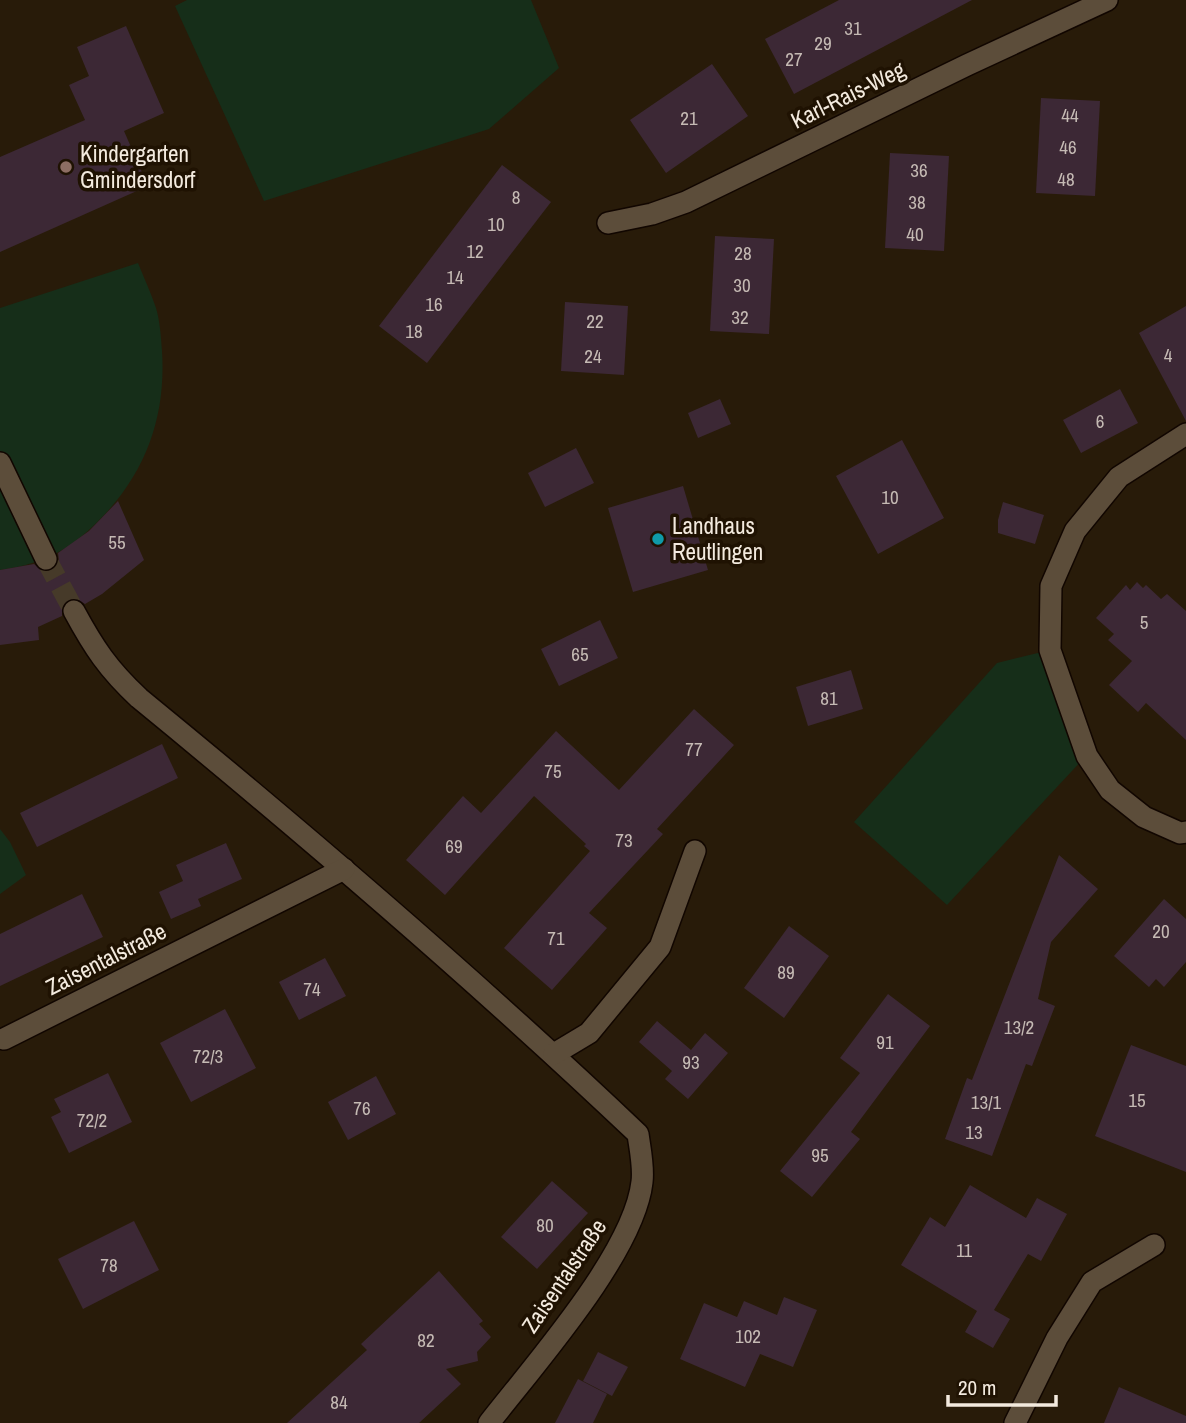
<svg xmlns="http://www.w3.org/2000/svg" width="1186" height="1423" viewBox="0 0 1186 1423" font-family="'Archivo Narrow',sans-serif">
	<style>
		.green { fill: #162e19 }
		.building { fill: #3c2835 }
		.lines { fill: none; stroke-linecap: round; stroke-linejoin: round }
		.street-tunnel { stroke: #463a29; stroke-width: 21; stroke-dasharray: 21 10; stroke-linecap: butt }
		.street-casing { stroke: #110600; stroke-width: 24 }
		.street { stroke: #5c4d3a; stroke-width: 21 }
		.education-dot { fill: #8d6e63; stroke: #1f1202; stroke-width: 2.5 }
		.culture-dot { fill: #0f9aa8; stroke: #1f1202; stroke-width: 2.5 }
		.labels { text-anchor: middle; stroke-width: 7; stroke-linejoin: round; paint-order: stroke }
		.number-label { font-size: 19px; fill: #c5bab4 }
		.street-label { font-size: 23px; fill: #f3eade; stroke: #1f1202 }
		.poi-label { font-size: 23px; fill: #f3eade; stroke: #1f1202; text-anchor: start }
	</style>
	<rect width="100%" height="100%" fill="#281b09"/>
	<g class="green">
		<path d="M 187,0 L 531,0 L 559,68 L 489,129 L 264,201 L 175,6 Z"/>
		<path d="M 138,263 C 144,278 151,293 156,308 C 160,321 161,337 162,351 C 166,413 148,467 106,513 C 73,548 48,563 0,570 L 0,308 Z"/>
		<path d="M 1046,651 L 1085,757 L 947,905 L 854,822 L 997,663 Z"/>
		<path d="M 0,829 L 10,842 L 26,875 L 0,894 Z"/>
	</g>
	<g class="building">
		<path d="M 839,0 L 972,0 L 794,94 L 765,39 Z"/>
		<path d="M 126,26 L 164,113 L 124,131 L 148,186 L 0,252 L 0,157 L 85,120 L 69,85 L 89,76 L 77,47 Z"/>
		<path d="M 712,64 L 748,116 L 666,173 L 630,120 Z"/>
		<path d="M 1041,98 L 1100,101 L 1095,196 L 1036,193 Z"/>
		<path d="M 890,153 L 949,156 L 944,251 L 885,248 Z"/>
		<path d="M 502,165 L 551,202 L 427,363 L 379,326 Z"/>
		<path d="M 715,236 L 774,239 L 769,334 L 710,331 Z"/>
		<path d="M 565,302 L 628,306 L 624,375 L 561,371 Z"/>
		<path d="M 1186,306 L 1186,421 L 1139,333 Z"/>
		<path d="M 1120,389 L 1138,423 L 1081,453 L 1063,420 Z"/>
		<path d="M 720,399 L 731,424 L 698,438 L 688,413 Z"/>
		<path d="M 902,440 L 944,518 L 878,554 L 836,476 Z"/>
		<path d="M 576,448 L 594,483 L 545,507 L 528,473 Z"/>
		<path d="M 683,486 L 708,570 L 633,592 L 608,508 Z"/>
		<path d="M 118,501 L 144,560 L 102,594 L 85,604 L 75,598 L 67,600 L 62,605 L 62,616 L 38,627 L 39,640 L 0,645 L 0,570 L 34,564 L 44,572 L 52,570 L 59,561 L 58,553 L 89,531 Z"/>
		<path d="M 1003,502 L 1044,515 L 1035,544 L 998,533 L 998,520 Z"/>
		<path d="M 1137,582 L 1143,588 L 1146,585 L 1161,599 L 1167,594 L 1186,611 L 1186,740 L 1146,703 L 1138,712 L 1109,685 L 1132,661 L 1108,640 L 1114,634 L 1096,618 L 1126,585 L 1130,590 Z"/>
		<path d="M 600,620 L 618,658 L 559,686 L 541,649 Z"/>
		<path d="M 851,670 L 863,709 L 808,726 L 796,687 Z"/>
		<path d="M 694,709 L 734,745 L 657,829 L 663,834 L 589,913 L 607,928 L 552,990 L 504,948 L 590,851 L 584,846 L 586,844 L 534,796 L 445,895 L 406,860 L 463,796 L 481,813 L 556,731 L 619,790 Z"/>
		<path d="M 162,744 L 178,778 L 37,847 L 20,813 Z"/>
		<path d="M 226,843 L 242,879 L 198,899 L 201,906 L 171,919 L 159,892 L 183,881 L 176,865 Z"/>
		<path d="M 1059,855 L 1098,889 L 1051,942 L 1038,999 L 1055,1006 L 1032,1066 L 1026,1064 L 992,1156 L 945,1139 L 967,1078 L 972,1080 Z"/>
		<path d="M 82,894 L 103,937 L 0,986 L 0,934 Z"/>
		<path d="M 1164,899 L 1186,919 L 1186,962 L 1164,987 L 1156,979 L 1149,987 L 1114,956 Z"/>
		<path d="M 789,926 L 829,956 L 784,1018 L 744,988 Z"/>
		<path d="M 325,958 L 346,996 L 299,1020 L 279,982 Z"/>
		<path d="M 888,994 L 930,1026 L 851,1132 L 860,1139 L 812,1197 L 780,1171 L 860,1073 L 840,1058 Z"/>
		<path d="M 225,1009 L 256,1068 L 191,1102 L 160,1043 Z"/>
		<path d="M 657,1021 L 691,1050 L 705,1033 L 728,1053 L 688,1099 L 665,1079 L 672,1071 L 639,1042 Z"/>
		<path d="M 1131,1045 L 1186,1066 L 1186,1172 L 1095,1136 Z"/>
		<path d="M 108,1073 L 132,1122 L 69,1153 L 51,1117 L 61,1112 L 54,1099 Z"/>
		<path d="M 376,1076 L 396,1114 L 348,1140 L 328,1102 Z"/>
		<path d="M 552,1181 L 588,1213 L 537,1269 L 501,1237 Z"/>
		<path d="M 970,1185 L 1026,1218 L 1037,1198 L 1067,1214 L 1041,1261 L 1028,1254 L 994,1310 L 1010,1319 L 993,1348 L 965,1332 L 977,1311 L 901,1265 L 930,1217 L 945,1227 Z"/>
		<path d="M 134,1221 L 159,1270 L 83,1309 L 58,1259 Z"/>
		<path d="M 439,1271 L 483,1321 L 479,1324 L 491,1337 L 477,1352 L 478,1361 L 446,1369 L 461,1384 L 419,1423 L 287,1423 L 367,1350 L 361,1344 Z"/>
		<path d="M 784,1297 L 817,1310 L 793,1367 L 760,1354 L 745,1387 L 680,1359 L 704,1303 L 737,1317 L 744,1301 L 777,1315 Z"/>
		<path d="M 598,1352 L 628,1367 L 612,1396 L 583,1381 Z"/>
		<path d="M 578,1379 L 607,1394 L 593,1423 L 555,1423 Z"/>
		<path d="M 1119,1387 L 1186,1416 L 1186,1423 L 1104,1423 Z"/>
	</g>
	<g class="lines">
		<path class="street-tunnel" d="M 46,559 L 74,611"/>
		<defs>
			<g id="street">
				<path d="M 608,223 L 652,214 L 686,202 L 967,65 L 1107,0"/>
				<path d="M 1186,434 L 1119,477 L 1075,531 L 1051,586 L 1050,650 L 1087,756 L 1110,790 L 1144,817 L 1180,833 L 1186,832"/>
				<path d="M 0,463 L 46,559"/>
				<path d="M 74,611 C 94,648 108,669 139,698 C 310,838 478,982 638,1134 C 640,1149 644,1167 642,1182 C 634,1253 534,1365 489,1423"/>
				<path d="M 4,1039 L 344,869"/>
				<path d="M 554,1054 L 589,1033 L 660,947 L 695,851"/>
				<path d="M 1015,1423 L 1057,1338 L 1092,1282 L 1154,1245"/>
			</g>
		</defs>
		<use href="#street" class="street-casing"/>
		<use href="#street" class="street"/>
	</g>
	<circle class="education-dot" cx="66" cy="167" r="7"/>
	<circle class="culture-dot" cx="658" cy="539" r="7"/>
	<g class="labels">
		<g class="number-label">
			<text x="853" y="35">31</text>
			<text x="823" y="50">29</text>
			<text x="794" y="66">27</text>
			<text x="1070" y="122">44</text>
			<text x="689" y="125">21</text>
			<text x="1068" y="154">46</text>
			<text x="919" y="177">36</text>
			<text x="1066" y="186">48</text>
			<text x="516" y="204">8</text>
			<text x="917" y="209">38</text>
			<text x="496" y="231">10</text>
			<text x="915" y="241">40</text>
			<text x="475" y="258">12</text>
			<text x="743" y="260">28</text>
			<text x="455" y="284">14</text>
			<text x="742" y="292">30</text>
			<text x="434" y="311">16</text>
			<text x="740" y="324">32</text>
			<text x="595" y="328">22</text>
			<text x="414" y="338">18</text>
			<text x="1168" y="362">4</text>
			<text x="593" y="363">24</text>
			<text x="1100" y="428">6</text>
			<text x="890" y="504">10</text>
			<text x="117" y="549">55</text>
			<text x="1144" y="629">5</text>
			<text x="580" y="661">65</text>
			<text x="829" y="705">81</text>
			<text x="694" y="756">77</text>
			<text x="553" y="778">75</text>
			<text x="624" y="847">73</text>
			<text x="454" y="853">69</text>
			<text x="1161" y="938">20</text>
			<text x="556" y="945">71</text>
			<text x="786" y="979">89</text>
			<text x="312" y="996">74</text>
			<text x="1019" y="1034">13/2</text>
			<text x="885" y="1049">91</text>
			<text x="208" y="1063">72/3</text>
			<text x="691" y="1069">93</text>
			<text x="1137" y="1107">15</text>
			<text x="986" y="1109">13/1</text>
			<text x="362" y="1115">76</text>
			<text x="92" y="1127">72/2</text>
			<text x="974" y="1139">13</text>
			<text x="820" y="1162">95</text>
			<text x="545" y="1232">80</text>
			<text x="964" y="1257">11</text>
			<text x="109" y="1272">78</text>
			<text x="748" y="1343">102</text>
			<text x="426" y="1347">82</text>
			<text x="339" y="1409">84</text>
		</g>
		<g class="street-label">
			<text transform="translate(848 95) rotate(-26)" y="8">Karl-Rais-Weg</text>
			<text transform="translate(106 959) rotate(-27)" y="8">Zaisentalstraße</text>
			<text transform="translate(564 1276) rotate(-56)" y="8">Zaisentalstraße</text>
		</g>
		<g class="poi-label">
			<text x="80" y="162">Kindergarten<tspan x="80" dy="26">Gmindersdorf</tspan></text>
			<text x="672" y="534">Landhaus<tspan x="672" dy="26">Reutlingen</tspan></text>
		</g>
	</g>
	<path d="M948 1395v10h108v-10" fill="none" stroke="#f3eade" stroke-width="3.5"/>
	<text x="958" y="1395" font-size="21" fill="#f3eade" stroke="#1f1202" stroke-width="5" paint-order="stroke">20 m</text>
</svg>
